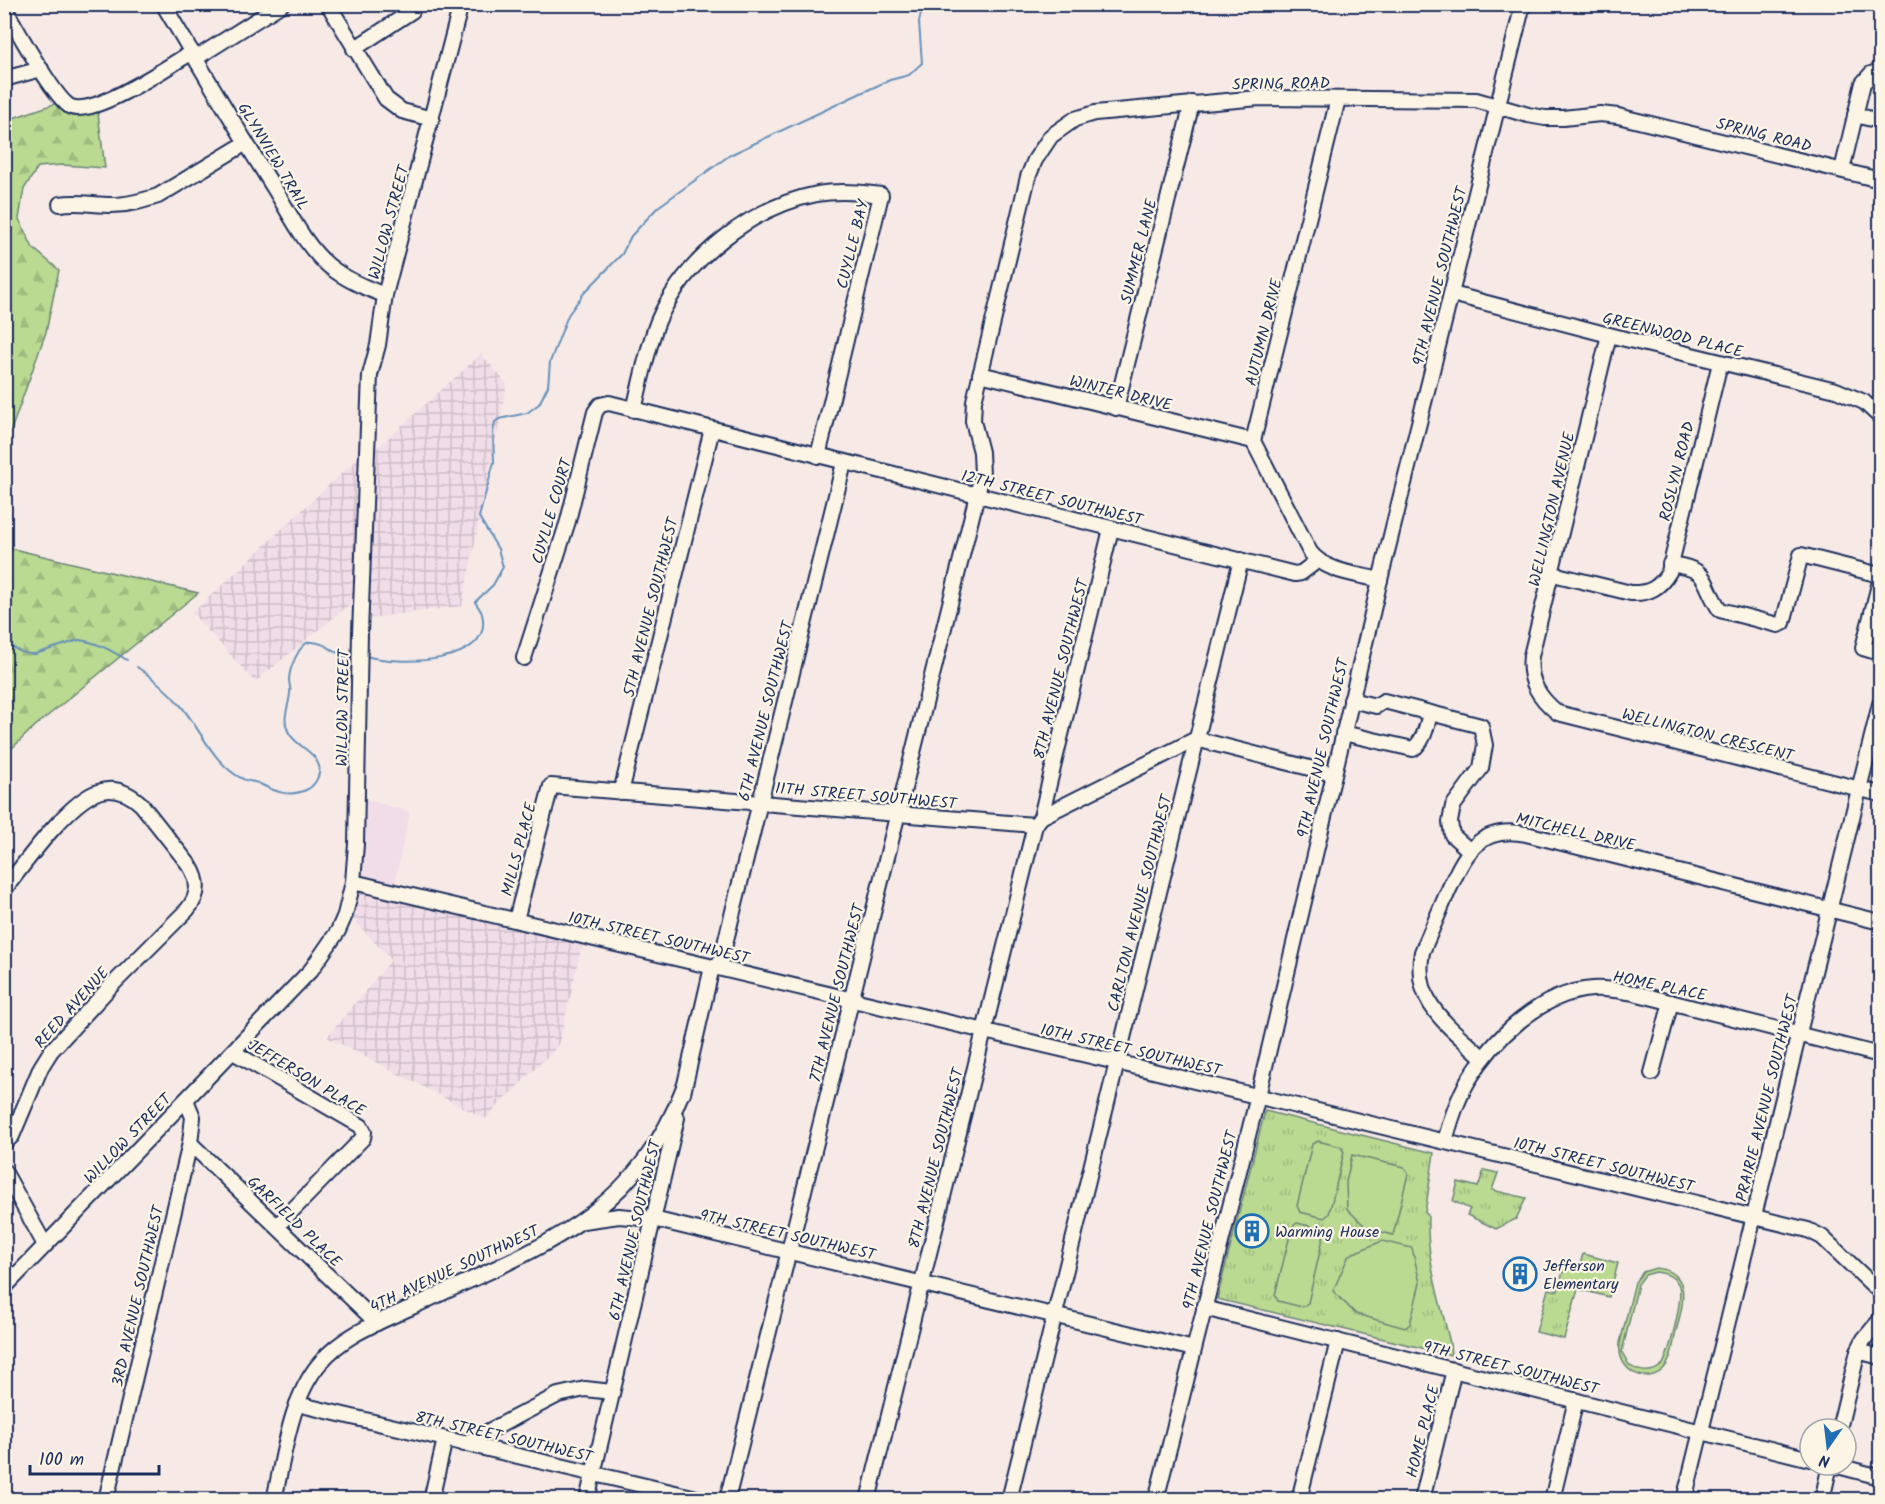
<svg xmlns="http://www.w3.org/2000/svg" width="1885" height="1504" viewBox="0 0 1885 1504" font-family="Kalam,sans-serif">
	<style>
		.built { fill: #f1dde7 }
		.industrial { fill: url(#industrial-grid) }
		.grass { fill: url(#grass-tufts); stroke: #6a8478; stroke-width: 1.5 }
		.forest { fill: url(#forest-firs); stroke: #6a8478; stroke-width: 1.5 }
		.pitch { fill: #bad991; stroke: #6a8478; stroke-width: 1.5; fill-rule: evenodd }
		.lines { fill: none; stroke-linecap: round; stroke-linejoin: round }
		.stream { stroke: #6690ba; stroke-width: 2 }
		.minor-casing { stroke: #1b2f5e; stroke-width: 18 }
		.minor { stroke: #fcf5e5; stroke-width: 14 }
		.labels { text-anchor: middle; stroke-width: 4.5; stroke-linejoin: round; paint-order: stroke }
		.street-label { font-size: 16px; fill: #1b2f5e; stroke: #fcf5e5 }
		.poi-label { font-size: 16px; fill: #1b2f5e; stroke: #fcf5e5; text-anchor: start }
	</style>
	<defs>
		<pattern id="industrial-grid" width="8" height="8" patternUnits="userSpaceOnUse" patternTransform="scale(1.5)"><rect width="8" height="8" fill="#f1dde7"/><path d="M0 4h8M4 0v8" fill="none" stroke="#cebec9"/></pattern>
		<pattern id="grass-tufts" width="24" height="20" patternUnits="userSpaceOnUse" patternTransform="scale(1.5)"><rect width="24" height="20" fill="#bad991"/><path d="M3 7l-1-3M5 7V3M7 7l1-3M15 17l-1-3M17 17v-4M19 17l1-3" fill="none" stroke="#9fbb7f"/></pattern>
		<pattern id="forest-firs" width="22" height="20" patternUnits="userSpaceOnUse" patternTransform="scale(1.5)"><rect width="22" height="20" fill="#bad991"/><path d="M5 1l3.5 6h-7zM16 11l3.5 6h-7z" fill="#9fbb7f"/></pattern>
	</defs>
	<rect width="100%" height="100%" fill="#f7eae6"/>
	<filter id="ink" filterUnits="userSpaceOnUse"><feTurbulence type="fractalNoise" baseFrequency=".0167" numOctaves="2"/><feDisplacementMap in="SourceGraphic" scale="12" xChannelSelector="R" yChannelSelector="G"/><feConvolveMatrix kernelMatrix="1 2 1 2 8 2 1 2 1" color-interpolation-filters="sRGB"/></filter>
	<g filter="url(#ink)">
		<path class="built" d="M 362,798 L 410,812 L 394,886 L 357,877 Z"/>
		<g class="industrial">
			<path d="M 481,354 L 507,384 L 462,606 L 370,618 L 375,450 Z"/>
			<path d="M 360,456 L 356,599 L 255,682 L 192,613 Z"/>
			<path d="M 357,877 L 585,932 L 559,1045 L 485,1119 L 327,1037 L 391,960 L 354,920 Z"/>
		</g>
		<g class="grass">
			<path d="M 1265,1111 L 1434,1153 L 1425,1213 L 1428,1215 C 1426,1260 1440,1300 1450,1343 L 1451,1355 L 1217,1299 Z"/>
			<path d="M 1484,1170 L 1498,1173 L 1492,1190 L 1526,1198 L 1516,1219 L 1496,1229 L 1467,1215 L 1470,1209 L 1453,1201 L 1458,1182 L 1478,1187 Z"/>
			<path d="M 1583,1254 L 1618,1263 L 1609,1297 L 1578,1289 L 1564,1339 L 1536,1332 L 1548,1289 L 1558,1291 L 1565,1264 L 1579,1268 Z"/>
		</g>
		<g class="forest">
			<path d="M 63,101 L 97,106 L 105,168 L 62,165 L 38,167 L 24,189 L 19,219 L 33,248 L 59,270 L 46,332 L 9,436 L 5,438 L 4,121 Z"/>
			<path d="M 5,547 L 198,593 L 34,727 L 5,755 Z"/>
		</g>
		<g class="pitch">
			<path d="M 1318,1141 L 1341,1147 L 1344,1152 L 1329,1214 L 1324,1218 L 1300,1212 L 1297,1206 L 1312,1144 Z"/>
			<path d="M 1352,1155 L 1404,1167 L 1408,1174 L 1393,1235 L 1367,1228 L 1347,1209 L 1346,1182 Z"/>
			<path d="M 1297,1223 L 1322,1229 L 1324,1234 L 1308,1303 L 1302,1307 L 1278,1301 L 1275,1295 L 1292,1227 Z"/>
			<path d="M 1382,1241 L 1412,1248 L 1420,1283 L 1410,1324 L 1405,1328 L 1356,1314 L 1333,1291 L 1349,1255 Z"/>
			<path d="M 1656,1268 C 1696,1272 1681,1309 1675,1336 C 1673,1345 1672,1359 1665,1367 C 1649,1387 1616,1372 1620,1343 L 1635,1282 L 1643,1272 ZM 1656,1272 C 1665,1273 1675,1276 1679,1286 C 1683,1299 1670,1351 1663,1364 C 1653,1374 1640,1373 1629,1365 L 1622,1352 L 1638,1284 L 1645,1275 Z"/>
		</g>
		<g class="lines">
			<g class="stream">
				<path d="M 4,641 C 15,649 22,655 35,654 L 79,640 C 97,642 112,651 127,660"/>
				<path d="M 366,656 C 397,665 495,666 482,614 C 481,610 477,605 475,602 L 493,585 L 503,567 L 498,549 L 479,517 L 494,462 L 493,432 L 495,422 L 499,419 L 527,413 L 539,404 L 548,386 L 550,362 L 568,315 L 584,293 L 622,254 L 631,236 L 658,207 L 730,155 L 861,93 L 890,80 L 909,75 L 922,63 L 919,22 L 923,4"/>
				<path d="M 137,667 C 152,677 169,692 181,706 C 201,730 214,765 243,779 C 248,782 255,781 260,784 C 276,792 290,798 308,789 C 315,785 321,775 319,766 C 315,751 296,746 289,733 C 281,718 289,708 290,693 C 291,688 289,684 289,680 C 289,670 299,643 310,642 C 324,641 335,653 347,658 L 355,655"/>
			</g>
			<defs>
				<g id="minor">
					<path d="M 163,4 C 200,66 236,128 274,188 C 290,214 305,246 329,266 C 346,280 365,288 385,295"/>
					<path d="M 328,4 L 386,99 L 402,111 L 432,119"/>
					<path d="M 4,7 C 15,26 55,100 71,107 C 96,116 169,66 192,52"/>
					<path d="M 354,49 L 412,11 L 413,4"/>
					<path d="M 196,58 L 282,4"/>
					<path d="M 4,79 L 41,69"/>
					<path d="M 1338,99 L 1253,441 L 1310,552 C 1326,572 1356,574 1380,580"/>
					<path d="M 1855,115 L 1880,121"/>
					<path d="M 1842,170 L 1863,83 L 1871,74 L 1880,71"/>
					<path d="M 60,204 C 78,201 94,205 112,205 C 128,205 142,201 158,196 L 246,143"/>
					<path d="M 1452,294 L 1609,335 L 1836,390 L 1864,402 L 1880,417"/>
					<path d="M 1609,335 L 1531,656 C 1528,681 1539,698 1558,713 L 1880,794"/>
					<path d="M 980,374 L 1253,441"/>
					<path d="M 1116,408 L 1192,103"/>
					<path d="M 634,410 C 641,381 647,349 658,321 C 685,259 751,207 817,194 C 839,190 860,192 881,195 L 818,456"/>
					<path d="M 1670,564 C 1712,570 1700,580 1720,610 L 1778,625 L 1783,623 L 1801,555 L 1880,575"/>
					<path d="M 1553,574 L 1631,593 C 1650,594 1660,587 1669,572 L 1720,363"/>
					<path d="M 1880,581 L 1863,648 L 1880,653"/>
					<path d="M 524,658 L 568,521 L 595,412 L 600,405 L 609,403 L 1295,574 L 1301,573 L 1317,561"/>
					<path d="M 1351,700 L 1376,706 L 1384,701 L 1481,726 L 1485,745 L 1481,768 L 1453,806 L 1450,822 L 1452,835 L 1470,851"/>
					<path d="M 1343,733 L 1413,749 C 1424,741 1427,726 1430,713"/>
					<path d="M 621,792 L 712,429"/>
					<path d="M 1041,817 L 1196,739 L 1333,774"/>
					<path d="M 353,882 L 1116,1062 L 1808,1230 L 1822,1237 L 1880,1292"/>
					<path d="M 4,890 C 24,864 68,802 98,792 C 115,786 129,793 141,804 L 190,866 C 200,882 199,896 187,910 L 110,987 L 51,1051 L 41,1067 L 12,1136 L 4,1143"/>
					<path d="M 516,920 L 551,786 L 1035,825"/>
					<path d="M 719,968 L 844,463"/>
					<path d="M 233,1052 L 361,1126 L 364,1132 L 363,1138 L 277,1226"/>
					<path d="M 1483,1058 C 1450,1026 1412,1004 1422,952 C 1430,933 1438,915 1446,896 C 1463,858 1476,824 1526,834 L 1880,922"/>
					<path d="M 1652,1073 L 1671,1002"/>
					<path d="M 683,1093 L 712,967"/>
					<path d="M 1445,1141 C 1451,1120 1457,1100 1468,1081 C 1493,1039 1541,992 1593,989 C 1607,988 1620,991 1634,993 L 1880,1055"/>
					<path d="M 190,1143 L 377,1323"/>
					<path d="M 4,1171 L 45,1245"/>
					<path d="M 583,1221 L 619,1216 L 653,1219 L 1194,1349"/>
					<path d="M 4,1288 L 311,970 L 338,931 L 345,915 L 353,882 L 356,844 L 360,633 L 370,375 L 378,345 L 385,295 L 461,4"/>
					<path d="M 1204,1308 L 1810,1459"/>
					<path d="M 1858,1351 L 1880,1357"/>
					<path d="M 297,1404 L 705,1500"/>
					<path d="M 1839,1429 L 1858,1351 L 1864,1339 L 1880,1320"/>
					<path d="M 464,1444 L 558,1395 L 585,1389 L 612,1392"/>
					<path d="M 1834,1465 L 1880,1477"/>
					<path d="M 106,1500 L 190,1143 L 193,1117 L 186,1100"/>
					<path d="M 274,1500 C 284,1456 290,1398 320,1363 C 343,1335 379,1322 412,1307 C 531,1250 633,1222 684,1087"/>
					<path d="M 431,1500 L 445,1439"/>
					<path d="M 587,1500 L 677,1118"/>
					<path d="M 727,1500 L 982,475 L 981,452 L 973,421 L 974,401 L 1028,177 L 1035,160 L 1051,136 L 1075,119 L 1095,113 L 1259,98 L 1476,100 L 1528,115 L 1545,118 L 1563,118 L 1600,114 L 1618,116 L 1880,180"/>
					<path d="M 868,1500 L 1035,825 L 1041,817 L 1111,529"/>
					<path d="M 1009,1500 L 1241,560"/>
					<path d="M 1156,1500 L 1258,1096 L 1380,580 L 1523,4"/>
					<path d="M 1299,1500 L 1338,1341"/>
					<path d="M 1422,1500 L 1454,1370"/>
					<path d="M 1552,1500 L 1576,1400"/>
					<path d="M 1684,1500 L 1880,704"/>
					<path d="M 1822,1500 L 1830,1465"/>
				</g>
			</defs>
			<use href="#minor" class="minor-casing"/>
			<use href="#minor" class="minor"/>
		</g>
	</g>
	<defs>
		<symbol id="building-ring" viewBox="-11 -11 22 22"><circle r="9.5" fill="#fcf5e5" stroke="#1f6fb2" stroke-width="1.5"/><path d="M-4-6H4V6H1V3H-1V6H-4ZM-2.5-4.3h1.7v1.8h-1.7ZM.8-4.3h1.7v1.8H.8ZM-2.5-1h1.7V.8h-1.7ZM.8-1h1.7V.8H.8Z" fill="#1f6fb2"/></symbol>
	</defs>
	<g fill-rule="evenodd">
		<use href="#building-ring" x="1233" y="1212" width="38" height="38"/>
		<use href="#building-ring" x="1501" y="1255" width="38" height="38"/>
	</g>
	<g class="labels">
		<g class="street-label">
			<text transform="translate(1281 83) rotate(-1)" y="6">SPRING ROAD</text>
			<text transform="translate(1764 134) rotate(14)" y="6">SPRING ROAD</text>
			<text transform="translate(274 156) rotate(59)" y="6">GLYNVIEW TRAIL</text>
			<text transform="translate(388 222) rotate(-75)" y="6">WILLOW STREET</text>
			<text transform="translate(852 244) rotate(-76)" y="6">CUYLLE BAY</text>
			<text transform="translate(1138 251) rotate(-76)" y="6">SUMMER LANE</text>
			<text transform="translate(1439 276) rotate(-76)" y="6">9TH AVENUE SOUTHWEST</text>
			<text transform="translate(1263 332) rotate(-76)" y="6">AUTUMN DRIVE</text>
			<text transform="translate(1673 334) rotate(14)" y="6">GREENWOOD PLACE</text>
			<text transform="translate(1121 392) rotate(14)" y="6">WINTER DRIVE</text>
			<text transform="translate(1676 471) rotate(-76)" y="6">ROSLYN ROAD</text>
			<text transform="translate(1052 497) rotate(14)" y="6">12TH STREET SOUTHWEST</text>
			<text transform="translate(1551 509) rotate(-77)" y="6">WELLINGTON AVENUE</text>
			<text transform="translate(551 511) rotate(-74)" y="6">CUYLLE COURT</text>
			<text transform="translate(650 607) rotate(-76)" y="6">5TH AVENUE SOUTHWEST</text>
			<text transform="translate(1060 669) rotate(-76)" y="6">8TH AVENUE SOUTHWEST</text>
			<text transform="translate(342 708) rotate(-89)" y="6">WILLOW STREET</text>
			<text transform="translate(765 711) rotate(-76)" y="6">6TH AVENUE SOUTHWEST</text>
			<text transform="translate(1708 734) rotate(14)" y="6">WELLINGTON CRESCENT</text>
			<text transform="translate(1322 748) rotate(-77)" y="6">9TH AVENUE SOUTHWEST</text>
			<text transform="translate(866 795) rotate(5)" y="6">11TH STREET SOUTHWEST</text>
			<text transform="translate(1576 831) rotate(13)" y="6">MITCHELL DRIVE</text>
			<text transform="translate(518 849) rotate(-75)" y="6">MILLS PLACE</text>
			<text transform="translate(1139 903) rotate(-76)" y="6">CARLTON AVENUE SOUTHWEST</text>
			<text transform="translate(659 937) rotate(13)" y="6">10TH STREET SOUTHWEST</text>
			<text transform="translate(1660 985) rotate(12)" y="6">HOME PLACE</text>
			<text transform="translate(836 993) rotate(-76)" y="6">7TH AVENUE SOUTHWEST</text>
			<text transform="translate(71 1007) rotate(-48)" y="6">REED AVENUE</text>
			<text transform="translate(1131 1049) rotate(13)" y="6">10TH STREET SOUTHWEST</text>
			<text transform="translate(307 1077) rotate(31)" y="6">JEFFERSON PLACE</text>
			<text transform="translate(1766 1098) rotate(-76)" y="6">PRAIRIE AVENUE SOUTHWEST</text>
			<text transform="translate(127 1138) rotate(-46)" y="6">WILLOW STREET</text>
			<text transform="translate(935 1158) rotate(-76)" y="6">8TH AVENUE SOUTHWEST</text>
			<text transform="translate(1604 1164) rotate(14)" y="6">10TH STREET SOUTHWEST</text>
			<text transform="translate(1209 1220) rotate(-76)" y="6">9TH AVENUE SOUTHWEST</text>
			<text transform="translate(295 1221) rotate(44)" y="6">GARFIELD PLACE</text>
			<text transform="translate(634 1230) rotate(-77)" y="6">6TH AVENUE SOUTHWEST</text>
			<text transform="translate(788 1234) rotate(13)" y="6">9TH STREET SOUTHWEST</text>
			<text transform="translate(454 1268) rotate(-25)" y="6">4TH AVENUE SOUTHWEST</text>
			<text transform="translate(137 1296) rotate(-77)" y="6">3RD AVENUE SOUTHWEST</text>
			<text transform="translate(1511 1367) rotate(14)" y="6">9TH STREET SOUTHWEST</text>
			<text transform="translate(1422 1431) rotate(-76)" y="6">HOME PLACE</text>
			<text transform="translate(504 1436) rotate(13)" y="6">8TH STREET SOUTHWEST</text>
		</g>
		<g class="poi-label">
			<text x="1275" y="1237">Warming House</text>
			<text x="1543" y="1271">Jefferson<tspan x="1543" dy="18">Elementary</tspan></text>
		</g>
	</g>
	<rect width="1885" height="1504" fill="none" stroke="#fcf5e5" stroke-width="24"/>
	<rect x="12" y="12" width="1861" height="1480" fill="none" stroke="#1b2f5e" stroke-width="2" filter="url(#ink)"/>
	<g transform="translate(1828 1447) rotate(194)"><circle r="28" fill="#fcf5e5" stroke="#a2a6af" stroke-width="1.5"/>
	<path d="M0-4.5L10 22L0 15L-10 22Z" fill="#1f6fb2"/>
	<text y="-9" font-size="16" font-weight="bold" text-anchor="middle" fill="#1b2f5e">N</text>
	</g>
	<path d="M30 1465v9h129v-9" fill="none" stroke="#1b2f5e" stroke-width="3"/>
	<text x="39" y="1465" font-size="18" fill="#1b2f5e" stroke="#fcf5e5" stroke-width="4.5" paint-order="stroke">100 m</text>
</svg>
